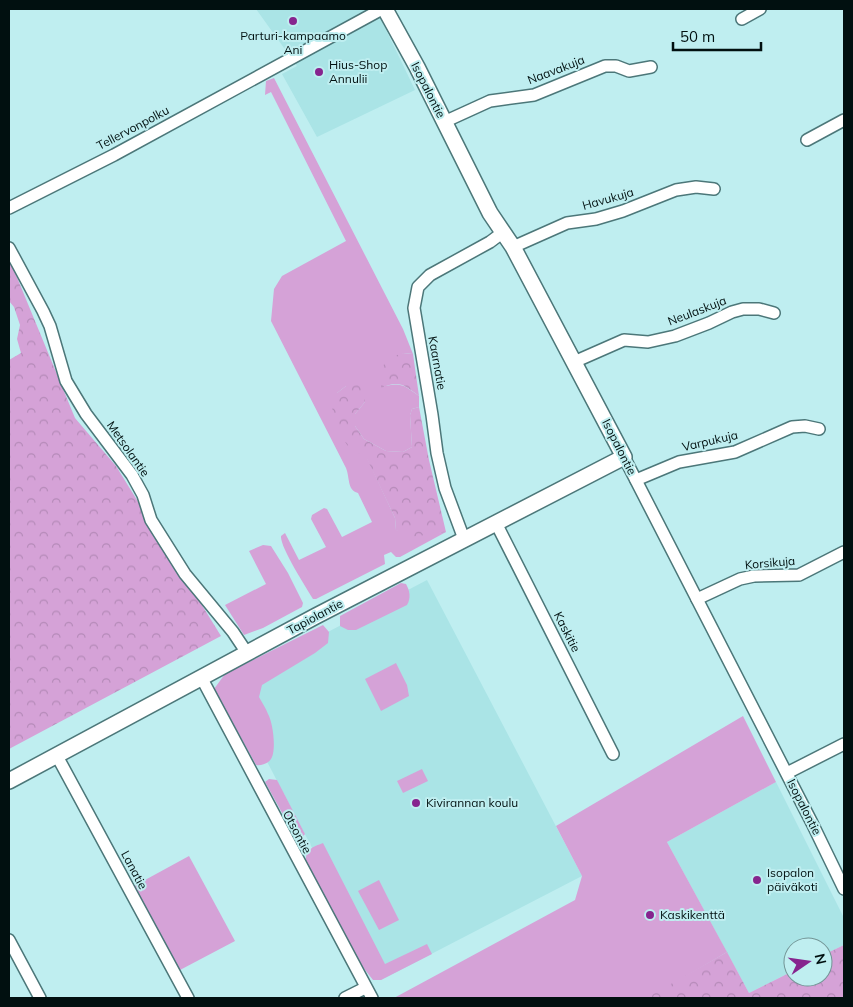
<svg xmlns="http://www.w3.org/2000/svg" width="853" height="1007" viewBox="0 0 853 1007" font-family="Mulish,sans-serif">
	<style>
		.built { fill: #aae4e6 }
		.green { fill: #d5a2d7 }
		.forest { fill: url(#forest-crowns) }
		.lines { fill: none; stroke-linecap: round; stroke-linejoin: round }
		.minor-casing { stroke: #4c7779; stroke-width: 14 }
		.tertiary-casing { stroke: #4c7779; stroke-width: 18 }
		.minor { stroke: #fff; stroke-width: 11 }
		.tertiary { stroke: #fff; stroke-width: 15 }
		.poi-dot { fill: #86248e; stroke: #bfeef0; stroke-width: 2 }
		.labels { text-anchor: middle; stroke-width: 4; stroke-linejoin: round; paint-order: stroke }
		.poi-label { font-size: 12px; fill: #011010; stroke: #bfeef0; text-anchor: start }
		.street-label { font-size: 12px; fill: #011010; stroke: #bfeef0 }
	</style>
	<defs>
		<pattern id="forest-crowns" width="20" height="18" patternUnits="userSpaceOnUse" patternTransform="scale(1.25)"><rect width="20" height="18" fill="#d5a2d7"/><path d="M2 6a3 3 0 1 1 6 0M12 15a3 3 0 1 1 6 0" fill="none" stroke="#b58ab8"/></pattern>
	</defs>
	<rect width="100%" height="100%" fill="#bfeef0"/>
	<g class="built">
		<path d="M 256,9 L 376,9 L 415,90 L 317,137 L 282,74 L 297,66 Z"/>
		<path d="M 427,580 L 582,876 L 381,980 L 227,685 Z"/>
		<path d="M 776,782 L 844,918 L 844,945 L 823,955 L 823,947 L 793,947 L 793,971 L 749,993 L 667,842 Z"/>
	</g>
	<g class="green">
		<path d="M 274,78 L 403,329 L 413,354 L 403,353 L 381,387 C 400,382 403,384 419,396 L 419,407 L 412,409 L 410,415 L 412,447 L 403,452 L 386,451 L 364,439 L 355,426 L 355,414 L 365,402 L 346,386 L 337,393 L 395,518 L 396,530 L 433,533 L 446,532 L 400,557 L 396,557 L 391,552 L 384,555 L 385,564 L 316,599 L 313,599 C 306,587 280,547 281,536 L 285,533 L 299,560 L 326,547 L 311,519 L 312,515 L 324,508 L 327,509 L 342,537 L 372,522 L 358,493 C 347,490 350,478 346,468 L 271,321 L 274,289 L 282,276 L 346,241 L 271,92 L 265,95 L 266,81 Z"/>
		<path d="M 263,545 L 271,546 L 288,573 L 303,603 L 302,607 L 263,628 L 244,635 L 225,605 L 266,584 L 249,551 Z"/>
		<path d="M 401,583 L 406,584 C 410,591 411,598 407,605 L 356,630 L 348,630 L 340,626 L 340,616 Z"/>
		<path d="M 323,625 L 329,632 L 328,643 L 315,653 L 262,685 L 259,697 C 262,703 266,708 268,714 C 273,723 276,747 272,757 C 270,763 262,766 256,765 L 214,689 L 225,674 Z"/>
		<path d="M 396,663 L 407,685 L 409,696 L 381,711 L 365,679 Z"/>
		<path d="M 743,716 L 776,782 L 667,842 L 727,952 L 649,998 L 394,998 L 575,900 L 582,876 L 556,826 Z"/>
		<path d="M 422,769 L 428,781 L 403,793 L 397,781 Z"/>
		<path d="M 269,779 L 277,780 L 305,834 L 300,840 L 296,838 L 265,782 Z"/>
		<path d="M 323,843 L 385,964 L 427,944 L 432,954 L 381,980 L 373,980 L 362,966 L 306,862 C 305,849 313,847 323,843 Z"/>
		<path d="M 189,856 L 235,941 L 180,970 L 134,886 Z"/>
		<path d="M 379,880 L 399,920 L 379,930 L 358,891 Z"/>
	</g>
	<g class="forest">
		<path d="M 9,258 L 75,418 L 116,466 L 221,636 L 9,749 L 9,360 L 21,353 L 17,339 L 20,325 L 14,307 L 9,301 Z"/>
		<path d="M 403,353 L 413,354 L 419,396 C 404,385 399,380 381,388 L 381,372 L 386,359 Z"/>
		<path d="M 358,385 L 364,389 L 365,402 L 355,414 L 355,426 L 364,439 L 386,451 L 403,452 L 412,447 L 410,415 L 412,409 L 419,407 L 429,460 L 446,532 L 411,537 L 396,530 L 395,518 L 367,459 L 347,445 L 332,420 L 333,396 L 346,386 Z"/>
		<path d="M 844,945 L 844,998 L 648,997 L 727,952 L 749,993 L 793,971 L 793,977 L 823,977 L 823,955 Z"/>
	</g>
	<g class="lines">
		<defs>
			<g id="minor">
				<path d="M 742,19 L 760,9"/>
				<path d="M 444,122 L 490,101 L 534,95 L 605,66 L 616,66 L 629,71 L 651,67"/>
				<path d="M 807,140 L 844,120"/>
				<path d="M 9,208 L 114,155 L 382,9"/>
				<path d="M 513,247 L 567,223 L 596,219 L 623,211 L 676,190 L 696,187 L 714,189"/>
				<path d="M 9,248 L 43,311 L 50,326 L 66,381 L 86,414 L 132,475 L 143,495 L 151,520 L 185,574 L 233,632 L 247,653"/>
				<path d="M 574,362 L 624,340 L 648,342 L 675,336 L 709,323 L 732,312 L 743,309 L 759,309 L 774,313"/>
				<path d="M 624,457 L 812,823 L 844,889"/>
				<path d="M 636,480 L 679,462 L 735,452 L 792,427 L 805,426 L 819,429"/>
				<path d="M 496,523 L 613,754"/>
				<path d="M 464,539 L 445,488 L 437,453 L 432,415 L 414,308 L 418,287 L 430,275 L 490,242 L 502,233"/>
				<path d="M 697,599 L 740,579 L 754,576 L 799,575 L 844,552"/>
				<path d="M 201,677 L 372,998"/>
				<path d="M 57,756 L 188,998"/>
				<path d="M 787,773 L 844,744"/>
				<path d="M 9,940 L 40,998"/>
				<path d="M 345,998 L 365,988"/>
			</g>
			<path id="tertiary" d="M 9,781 L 316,616 L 624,457 L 513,247 L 490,213 L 417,67 L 385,9"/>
		</defs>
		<use href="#minor" class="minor-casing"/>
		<use href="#tertiary" class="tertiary-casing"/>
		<use href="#minor" class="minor"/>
		<use href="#tertiary" class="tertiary"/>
	</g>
	<g class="poi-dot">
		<circle cx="293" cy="21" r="5"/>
		<circle cx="319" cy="72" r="5"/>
		<circle cx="416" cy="803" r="5"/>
		<circle cx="757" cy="880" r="5"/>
		<circle cx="650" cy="915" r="5"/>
	</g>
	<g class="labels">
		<g class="poi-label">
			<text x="293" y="40" text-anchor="middle">Parturi-kampaamo<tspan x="293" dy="14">Ani</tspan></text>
			<text x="329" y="69">Hius-Shop<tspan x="329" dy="14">Annulii</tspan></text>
			<text x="426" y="807">Kivirannan koulu</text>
			<text x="767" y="877">Isopalon<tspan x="767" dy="14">päiväkoti</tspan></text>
			<text x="660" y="919">Kaskikenttä</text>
		</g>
		<g class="street-label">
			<text transform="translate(556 70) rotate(-21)" y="4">Naavakuja</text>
			<text transform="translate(428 90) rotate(63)" y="4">Isopalontie</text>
			<text transform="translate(133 128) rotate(-28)" y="4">Tellervonpolku</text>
			<text transform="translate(608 199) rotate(-16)" y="4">Havukuja</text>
			<text transform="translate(697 311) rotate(-21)" y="4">Neulaskuja</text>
			<text transform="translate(437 363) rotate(80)" y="4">Kaarnatie</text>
			<text transform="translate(710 441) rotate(-13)" y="4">Varpukuja</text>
			<text transform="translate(619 447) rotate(63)" y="4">Isopalontie</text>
			<text transform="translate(128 449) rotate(55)" y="4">Metsolantie</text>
			<text transform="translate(770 563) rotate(-5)" y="4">Korsikuja</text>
			<text transform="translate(315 617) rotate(-28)" y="4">Tapiolantie</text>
			<text transform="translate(567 632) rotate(63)" y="4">Kaskitie</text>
			<text transform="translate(804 807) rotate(63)" y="4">Isopalontie</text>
			<text transform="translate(297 832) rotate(62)" y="4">Otsontie</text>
			<text transform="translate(134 870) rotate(62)" y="4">Lanatie</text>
		</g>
	</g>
	<rect width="853" height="1007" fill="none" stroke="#011010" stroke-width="20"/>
	<g transform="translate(808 962) rotate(77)"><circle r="24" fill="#bfeef0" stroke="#739596"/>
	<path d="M0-4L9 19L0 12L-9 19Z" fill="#86248e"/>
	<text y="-8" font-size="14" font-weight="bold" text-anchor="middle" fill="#011010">N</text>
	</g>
	<path d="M673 42v8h88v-8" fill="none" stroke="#011010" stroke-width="2.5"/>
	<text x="680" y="42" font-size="15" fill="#011010" stroke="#bfeef0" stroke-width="4" paint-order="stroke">50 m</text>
</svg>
